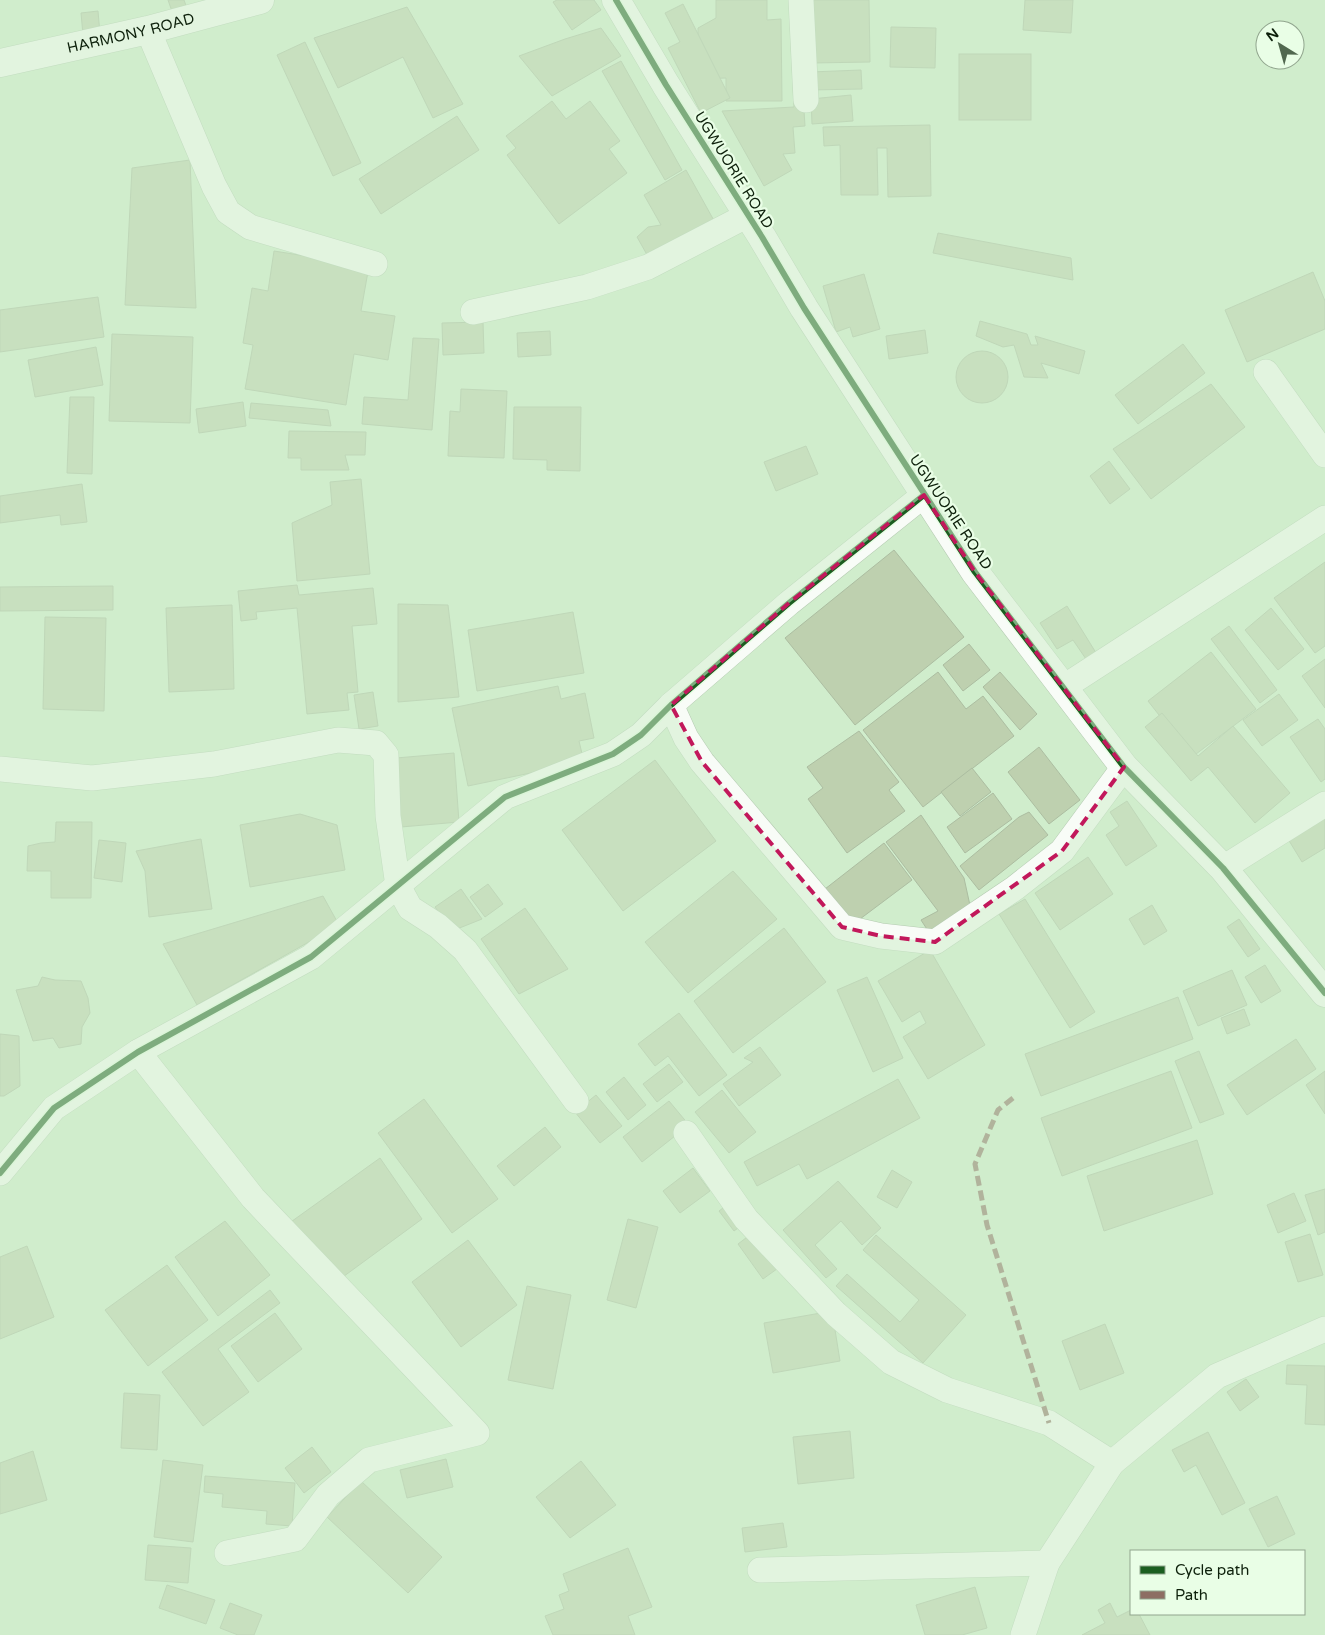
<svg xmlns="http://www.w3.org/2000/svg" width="1325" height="1635" viewBox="0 0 1325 1635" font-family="'Varela Round',sans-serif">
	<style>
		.building { fill: #bed0af; stroke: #acbda1 }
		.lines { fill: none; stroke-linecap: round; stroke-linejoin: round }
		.minor-casing { stroke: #b4cab1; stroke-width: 26 }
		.tertiary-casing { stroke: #b4cab1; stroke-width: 29 }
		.secondary-casing { stroke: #b4cab1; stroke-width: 29 }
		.minor { stroke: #f8fcf7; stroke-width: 25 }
		.tertiary { stroke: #f8fcf7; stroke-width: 28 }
		.secondary { stroke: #f8fcf7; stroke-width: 28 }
		.quiet { stroke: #8d6e63; stroke-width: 5; stroke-dasharray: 10 5; stroke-linecap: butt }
		.cycleway-casing { stroke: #e9fee6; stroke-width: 9 }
		.cycleway { stroke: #1b5e20; stroke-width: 6 }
		.marked { fill: none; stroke: #c2185b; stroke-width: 4; stroke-dasharray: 10 6; stroke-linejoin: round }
		.labels { text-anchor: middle; stroke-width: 4.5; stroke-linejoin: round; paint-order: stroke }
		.street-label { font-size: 15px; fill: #0d200b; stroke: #e9fee6 }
	</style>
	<rect width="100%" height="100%" fill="#d0edcc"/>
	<g class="building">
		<path d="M 168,0 L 184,0 L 188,11 L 174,17 Z"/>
		<path d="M 557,0 L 594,0 L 601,10 L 572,30 L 553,2 Z"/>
		<path d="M 716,0 L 767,0 L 767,20 L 781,19 L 782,101 L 726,101 L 726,78 L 698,79 L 698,28 L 716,18 Z"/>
		<path d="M 789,0 L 797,0 L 805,126 L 793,127 L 795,153 L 783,154 L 792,170 L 764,186 L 722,111 L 794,107 Z"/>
		<path d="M 811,0 L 869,0 L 870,62 L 812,63 Z"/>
		<path d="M 1025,0 L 1073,0 L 1071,33 L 1023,30 Z"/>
		<path d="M 683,4 L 730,98 L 701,113 L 668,48 L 680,42 L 665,13 Z"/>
		<path d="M 407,7 L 463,104 L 433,118 L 403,57 L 338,88 L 314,38 Z"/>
		<path d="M 98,11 L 100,34 L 83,35 L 81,13 Z"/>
		<path d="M 891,27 L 936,28 L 935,68 L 890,67 Z"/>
		<path d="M 601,28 L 621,56 L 552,96 L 519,56 L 565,39 Z"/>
		<path d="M 305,42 L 361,163 L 333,176 L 277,55 Z"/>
		<rect x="959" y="54" width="72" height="66"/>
		<path d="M 621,61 L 682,170 L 665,180 L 602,71 Z"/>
		<path d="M 861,70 L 862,89 L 810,90 L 810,72 Z"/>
		<path d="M 851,95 L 853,121 L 812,124 L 811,99 Z"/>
		<path d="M 552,101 L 566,119 L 590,101 L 620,141 L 609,149 L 627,173 L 559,224 L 507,155 L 516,148 L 506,136 Z"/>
		<path d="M 457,116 L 479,150 L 381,214 L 359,179 Z"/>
		<path d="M 930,125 L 931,196 L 888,197 L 887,148 L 877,148 L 878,195 L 841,195 L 840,145 L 824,146 L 823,127 Z"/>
		<path d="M 190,160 L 196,308 L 125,305 L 132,168 Z"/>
		<path d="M 686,170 L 717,226 L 650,260 L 637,237 L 648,227 L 661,225 L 644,195 Z"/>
		<path d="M 938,233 L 1071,258 L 1073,280 L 933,253 Z"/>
		<path d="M 274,251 L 369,266 L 361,311 L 395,316 L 388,360 L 354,354 L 346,405 L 245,389 L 253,345 L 243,343 L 252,288 L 268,291 Z"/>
		<path d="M 1313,272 L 1325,301 L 1325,329 L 1247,362 L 1225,310 Z"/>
		<path d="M 864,274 L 880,329 L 853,337 L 850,327 L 836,332 L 823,286 Z"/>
		<path d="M 98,297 L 104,337 L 0,352 L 0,310 Z"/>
		<path d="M 980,321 L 1027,334 L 1031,345 L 1038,345 L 1035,336 L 1085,351 L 1079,374 L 1041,363 L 1048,378 L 1024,377 L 1014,345 L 1003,347 L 976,336 Z"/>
		<path d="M 483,322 L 484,353 L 443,355 L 442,323 Z"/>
		<path d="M 925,330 L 928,353 L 889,359 L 886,336 Z"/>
		<path d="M 550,331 L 551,355 L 518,357 L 517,333 Z"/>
		<path d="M 112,334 L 193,337 L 190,423 L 109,421 Z"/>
		<path d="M 413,338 L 439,339 L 432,430 L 362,424 L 364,397 L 408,400 Z"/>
		<path d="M 1183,344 L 1205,373 L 1138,424 L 1115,395 Z"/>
		<path d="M 96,347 L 103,385 L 35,397 L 28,360 Z"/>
		<circle cx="982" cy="377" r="26"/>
		<path d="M 1211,384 L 1245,427 L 1151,499 L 1113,449 Z"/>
		<path d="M 461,389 L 507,391 L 504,458 L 448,456 L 450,411 L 460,412 Z"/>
		<path d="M 70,397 L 94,397 L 92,474 L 67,473 Z"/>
		<path d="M 243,402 L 246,426 L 199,433 L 196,409 Z"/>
		<path d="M 251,403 L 328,410 L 331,426 L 249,418 Z"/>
		<path d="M 514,407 L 581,407 L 580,471 L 547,470 L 547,460 L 513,459 Z"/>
		<path d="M 289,431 L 366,432 L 365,455 L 345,455 L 349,470 L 301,470 L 301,458 L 288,458 Z"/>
		<path d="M 806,446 L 818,474 L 776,491 L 764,462 Z"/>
		<path d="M 1109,461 L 1130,489 L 1110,504 L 1090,476 Z"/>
		<path d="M 361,479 L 370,574 L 297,581 L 292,523 L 332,505 L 330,482 Z"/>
		<path d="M 82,484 L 87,522 L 61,525 L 60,515 L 0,523 L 0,496 Z"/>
		<path d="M 894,550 L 964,637 L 855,725 L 785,638 Z"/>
		<path d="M 1325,562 L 1325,646 L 1315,653 L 1274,598 Z"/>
		<path d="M 297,585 L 299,595 L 373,588 L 377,624 L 352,626 L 358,692 L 347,693 L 349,710 L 307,714 L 297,608 L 256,612 L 257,619 L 241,621 L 238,591 Z"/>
		<path d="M 113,586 L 113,610 L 0,611 L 0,587 Z"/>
		<path d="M 398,604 L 448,605 L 459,697 L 398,702 Z"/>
		<path d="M 232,605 L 234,689 L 169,692 L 166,608 Z"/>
		<path d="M 1067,606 L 1098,656 L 1088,662 L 1073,640 L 1057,649 L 1040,623 Z"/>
		<path d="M 1271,608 L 1304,649 L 1278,670 L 1245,630 Z"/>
		<path d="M 573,612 L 584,673 L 477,691 L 468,630 Z"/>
		<path d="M 45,617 L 106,618 L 104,711 L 43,709 Z"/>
		<path d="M 1229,626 L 1277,690 L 1260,703 L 1211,639 Z"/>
		<path d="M 969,644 L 990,670 L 963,691 L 943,665 Z"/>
		<path d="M 1211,652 L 1256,709 L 1192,757 L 1148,701 Z"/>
		<path d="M 1325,659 L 1325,708 L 1302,676 Z"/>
		<path d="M 938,672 L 966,709 L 983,696 L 1014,736 L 923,807 L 863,730 Z"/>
		<path d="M 1000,672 L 1037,714 L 1020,730 L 983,687 Z"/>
		<path d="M 558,686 L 561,699 L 585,693 L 594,738 L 579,741 L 584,762 L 468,786 L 452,708 Z"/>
		<path d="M 373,692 L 378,726 L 359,729 L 354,695 Z"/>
		<path d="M 1279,694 L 1298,720 L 1262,746 L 1243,720 Z"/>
		<path d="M 1162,713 L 1198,756 L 1233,726 L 1290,793 L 1255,823 L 1208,767 L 1191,781 L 1145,727 Z"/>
		<path d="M 1318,719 L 1325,729 L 1325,779 L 1321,782 L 1290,737 Z"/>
		<path d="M 859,731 L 899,782 L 889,790 L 905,811 L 847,853 L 808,799 L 823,788 L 807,767 Z"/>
		<path d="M 1039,747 L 1080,800 L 1049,824 L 1008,772 Z"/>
		<path d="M 454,753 L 459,822 L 401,827 L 396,758 Z"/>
		<path d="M 655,760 L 716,841 L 623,911 L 562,830 Z"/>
		<path d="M 972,768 L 991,792 L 960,816 L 941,792 Z"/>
		<path d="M 993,793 L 1012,819 L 965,853 L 947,827 Z"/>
		<path d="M 1127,801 L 1157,846 L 1126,866 L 1106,835 L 1119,826 L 1110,812 Z"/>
		<path d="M 1029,812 L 1048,835 L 979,890 L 960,866 L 1019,817 Z"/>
		<path d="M 300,814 L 337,825 L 345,870 L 250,887 L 240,825 Z"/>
		<path d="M 921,815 L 964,878 L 971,910 L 932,937 L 921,920 L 938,911 L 886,842 Z"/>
		<path d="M 1325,817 L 1325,848 L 1302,862 L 1288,839 Z"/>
		<path d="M 56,822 L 92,822 L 91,898 L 51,898 L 51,871 L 27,871 L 28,846 L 41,843 L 55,842 Z"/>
		<path d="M 201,839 L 212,909 L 149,917 L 145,871 L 136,851 Z"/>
		<path d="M 99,840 L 126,843 L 122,882 L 94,878 Z"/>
		<path d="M 884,843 L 912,880 L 852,925 L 825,889 Z"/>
		<path d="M 1088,857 L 1113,894 L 1060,930 L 1035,893 Z"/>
		<path d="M 733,871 L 777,919 L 688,993 L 645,942 Z"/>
		<path d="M 488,884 L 503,904 L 485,917 L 470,897 Z"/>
		<path d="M 461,889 L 482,919 L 452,931 L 435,907 Z"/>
		<path d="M 323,896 L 339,925 L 197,1005 L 163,944 Z"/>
		<path d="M 1025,899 L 1095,1012 L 1070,1028 L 999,914 Z"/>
		<path d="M 1152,905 L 1167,931 L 1144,945 L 1129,919 Z"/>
		<path d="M 525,908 L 568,969 L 519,994 L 481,939 Z"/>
		<path d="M 1239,919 L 1260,949 L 1248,957 L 1227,927 Z"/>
		<path d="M 784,928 L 826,982 L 733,1053 L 694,1001 Z"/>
		<path d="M 930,950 L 985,1045 L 928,1079 L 903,1037 L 926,1023 L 920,1011 L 902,1022 L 878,981 Z"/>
		<path d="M 1265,965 L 1281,991 L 1261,1003 L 1245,977 Z"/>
		<path d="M 1232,970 L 1247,1005 L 1198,1026 L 1183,991 Z"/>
		<path d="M 42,977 L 55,980 L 81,981 L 88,998 L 90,1013 L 82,1027 L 81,1044 L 59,1048 L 53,1038 L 33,1041 L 16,990 L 38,986 Z"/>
		<path d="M 867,977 L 903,1058 L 873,1072 L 837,990 Z"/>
		<path d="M 1178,997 L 1193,1039 L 1041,1096 L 1025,1054 Z"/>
		<path d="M 1244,1009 L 1250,1025 L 1227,1034 L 1221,1018 Z"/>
		<path d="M 679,1013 L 727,1075 L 699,1096 L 668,1056 L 655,1066 L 638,1044 Z"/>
		<path d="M 0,1034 L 19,1036 L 20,1086 L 4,1096 L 0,1096 Z"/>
		<path d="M 1296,1039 L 1316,1069 L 1247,1115 L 1227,1085 Z"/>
		<path d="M 760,1047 L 781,1075 L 739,1106 L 723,1084 L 753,1062 L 744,1058 Z"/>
		<path d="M 1199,1051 L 1224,1114 L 1200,1123 L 1175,1061 Z"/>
		<path d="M 669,1064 L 683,1082 L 657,1102 L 643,1084 Z"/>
		<path d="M 1171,1071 L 1192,1128 L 1062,1176 L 1041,1118 Z"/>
		<path d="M 1325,1071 L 1325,1114 L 1306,1085 Z"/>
		<path d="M 624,1077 L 646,1105 L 628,1120 L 606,1092 Z"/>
		<path d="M 898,1079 L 920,1118 L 807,1179 L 799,1164 L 757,1186 L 744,1162 Z"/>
		<path d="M 722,1090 L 756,1132 L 729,1153 L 695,1112 Z"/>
		<path d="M 596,1095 L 622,1126 L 600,1143 L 575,1112 Z"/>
		<path d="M 424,1099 L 498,1199 L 452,1233 L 378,1133 Z"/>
		<path d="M 669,1101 L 689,1125 L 642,1162 L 623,1137 Z"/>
		<path d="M 545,1127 L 561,1147 L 514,1186 L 497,1166 Z"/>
		<path d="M 1197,1140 L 1213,1194 L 1104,1231 L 1087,1176 Z"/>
		<path d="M 380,1158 L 422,1219 L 336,1282 L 288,1224 Z"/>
		<path d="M 693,1168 L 710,1191 L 680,1213 L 663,1191 Z"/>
		<path d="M 892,1170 L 912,1182 L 897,1208 L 877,1197 Z"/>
		<path d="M 838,1181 L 881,1228 L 862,1245 L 841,1221 L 815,1245 L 837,1269 L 826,1278 L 783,1230 Z"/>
		<path d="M 1325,1189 L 1325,1232 L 1318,1235 L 1305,1195 Z"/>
		<path d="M 1294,1193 L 1306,1221 L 1278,1233 L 1267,1205 Z"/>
		<path d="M 731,1202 L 746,1222 L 734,1231 L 719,1211 Z"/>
		<path d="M 628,1219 L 658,1227 L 636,1308 L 607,1300 Z"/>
		<path d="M 225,1221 L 270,1275 L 218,1316 L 175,1257 Z"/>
		<path d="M 755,1231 L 781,1266 L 763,1279 L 738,1244 Z"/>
		<path d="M 1310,1234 L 1323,1275 L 1298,1282 L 1285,1242 Z"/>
		<path d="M 876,1235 L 966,1315 L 923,1363 L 836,1286 L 847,1274 L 900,1322 L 919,1300 L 863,1250 Z"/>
		<path d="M 468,1240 L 517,1305 L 461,1347 L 412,1282 Z"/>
		<path d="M 27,1246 L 54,1317 L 0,1339 L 0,1257 Z"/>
		<path d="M 167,1265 L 208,1320 L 148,1366 L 105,1310 Z"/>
		<path d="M 527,1286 L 571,1295 L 553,1389 L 508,1380 Z"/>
		<path d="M 270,1290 L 280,1303 L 218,1349 L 249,1392 L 203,1426 L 162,1372 Z"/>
		<path d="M 832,1311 L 840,1361 L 773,1373 L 764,1323 Z"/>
		<path d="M 275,1313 L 302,1349 L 258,1382 L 231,1346 Z"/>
		<path d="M 1105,1324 L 1124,1373 L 1080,1390 L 1062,1341 Z"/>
		<path d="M 1287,1365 L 1325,1366 L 1325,1425 L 1305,1424 L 1307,1385 L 1286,1384 Z"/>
		<path d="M 1246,1379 L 1259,1397 L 1240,1411 L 1227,1392 Z"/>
		<path d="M 124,1393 L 160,1395 L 157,1450 L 121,1448 Z"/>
		<path d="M 850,1431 L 854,1478 L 798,1484 L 793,1437 Z"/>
		<path d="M 1208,1432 L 1245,1503 L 1222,1515 L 1196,1465 L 1184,1472 L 1172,1450 Z"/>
		<path d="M 312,1447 L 331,1472 L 304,1493 L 285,1468 Z"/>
		<path d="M 33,1451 L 47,1500 L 0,1514 L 0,1463 Z"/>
		<path d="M 446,1459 L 453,1487 L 407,1498 L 400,1470 Z"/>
		<path d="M 163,1460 L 203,1465 L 193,1542 L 154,1537 Z"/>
		<path d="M 581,1461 L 616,1505 L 570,1538 L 536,1497 Z"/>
		<path d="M 205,1476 L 295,1483 L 292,1526 L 266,1524 L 267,1511 L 222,1507 L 223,1494 L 204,1492 Z"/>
		<path d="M 361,1481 L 442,1557 L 408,1593 L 327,1517 Z"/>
		<path d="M 1277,1496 L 1295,1534 L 1268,1547 L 1249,1509 Z"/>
		<path d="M 783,1523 L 787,1547 L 745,1552 L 742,1528 Z"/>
		<path d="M 148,1545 L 191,1548 L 188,1583 L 145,1580 Z"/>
		<path d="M 628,1548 L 652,1607 L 628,1616 L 635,1635 L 553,1635 L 545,1616 L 564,1609 L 559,1595 L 569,1591 L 563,1574 Z"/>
		<path d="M 167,1585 L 215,1600 L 206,1624 L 159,1608 Z"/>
		<path d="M 975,1587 L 987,1628 L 962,1635 L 925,1635 L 916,1605 Z"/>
		<path d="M 230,1603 L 262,1615 L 254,1635 L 238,1635 L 220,1628 Z"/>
		<path d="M 1110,1603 L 1117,1617 L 1131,1610 L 1131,1614 L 1139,1614 L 1150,1635 L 1082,1635 L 1105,1623 L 1098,1610 Z"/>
	</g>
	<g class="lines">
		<defs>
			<g id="minor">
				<path d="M 801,0 L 806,100"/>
				<path d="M 148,30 L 214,186 L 228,212 L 250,227 L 375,264"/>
				<path d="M 473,312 L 587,287 L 648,267 L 748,215"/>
				<path d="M 1266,372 L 1325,455"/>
				<path d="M 1064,687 L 1325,518"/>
				<path d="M 671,705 L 686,738 L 702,762 L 842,927 L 881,936 L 935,942 L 1015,888 L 1062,851 L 1124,767"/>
				<path d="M 0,769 L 92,778 L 214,764 L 338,740 L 376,743 L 386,755 L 388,816 L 398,886 L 410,908 L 438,926 L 465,950 L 576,1101"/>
				<path d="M 1223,868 L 1325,804"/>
				<path d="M 138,1052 L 253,1198 L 477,1433 L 369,1460 L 328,1495 L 295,1539 L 227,1553"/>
				<path d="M 686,1133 L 746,1219 L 836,1314 L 891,1362 L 947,1390 L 1049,1423 L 1112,1463"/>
				<path d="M 0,1173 L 54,1108 L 138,1052 L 311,957 L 505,797 L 613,754 L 641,735 L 671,705 L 789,603 L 924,495"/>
				<path d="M 760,1570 L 1047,1563"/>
				<path d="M 1023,1635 L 1047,1563 L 1112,1463 L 1217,1376 L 1325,1329"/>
			</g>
			<path id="tertiary" d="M 616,0 L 666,85 L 762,237 L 804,308 L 975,572 L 1124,767 L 1223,868 L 1325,993"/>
			<g id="secondary">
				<path id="s1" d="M 0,63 L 148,30 L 260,0"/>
			</g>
		</defs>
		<use href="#minor" class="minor-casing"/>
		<use href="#tertiary" class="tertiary-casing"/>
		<use href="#secondary" class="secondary-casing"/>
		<use href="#minor" class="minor"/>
		<use href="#tertiary" class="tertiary"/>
		<use href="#secondary" class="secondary"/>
		<path class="quiet" d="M 1013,1098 L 998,1110 L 975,1164 L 987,1225 L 1049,1423"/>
		<defs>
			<g id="cycleway">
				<path d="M 616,0 L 666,85 L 762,237 L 804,308 L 975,572 L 1124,767 L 1223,868 L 1325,993"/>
				<path d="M 0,1173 L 54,1108 L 138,1052 L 311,957 L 505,797 L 613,754 L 641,735 L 671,705 L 789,603 L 924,495"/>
			</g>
		</defs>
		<use href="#cycleway" class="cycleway-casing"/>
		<use href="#cycleway" class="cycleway"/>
	</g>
	<path d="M0 0H1325V1635H0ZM 924,495 L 975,572 L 1124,767 L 1062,851 L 935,942 L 881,936 L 842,927 L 702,762 L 671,705 L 789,603 Z" fill="#d0edcc" fill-opacity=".55" fill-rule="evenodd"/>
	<path class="marked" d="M 924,495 L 975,572 L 1124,767 L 1062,851 L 935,942 L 881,936 L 842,927 L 702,762 L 671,705 L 789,603 Z"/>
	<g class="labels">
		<g class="street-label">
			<text dy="5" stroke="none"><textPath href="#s1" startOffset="134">HARMONY ROAD</textPath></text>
			<text transform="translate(734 170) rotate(58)" y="5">UGWUORIE ROAD</text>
			<text transform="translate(951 512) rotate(56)" y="5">UGWUORIE ROAD</text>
		</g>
	</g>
	<rect x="1130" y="1550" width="175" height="65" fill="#e9fee6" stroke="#91a58e"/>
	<rect x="1140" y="1566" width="25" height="8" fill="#1b5e20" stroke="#91a58e"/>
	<text x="1175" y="1575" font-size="15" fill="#0d200b">Cycle path</text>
	<rect x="1140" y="1591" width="25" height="8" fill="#8d6e63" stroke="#91a58e"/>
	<text x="1175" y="1600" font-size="15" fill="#0d200b">Path</text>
	<g transform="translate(1280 45) rotate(323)"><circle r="24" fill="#e9fee6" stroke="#91a58e"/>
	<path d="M0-4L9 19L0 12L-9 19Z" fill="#51684f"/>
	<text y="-8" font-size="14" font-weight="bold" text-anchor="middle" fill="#0d200b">N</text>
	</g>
</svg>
